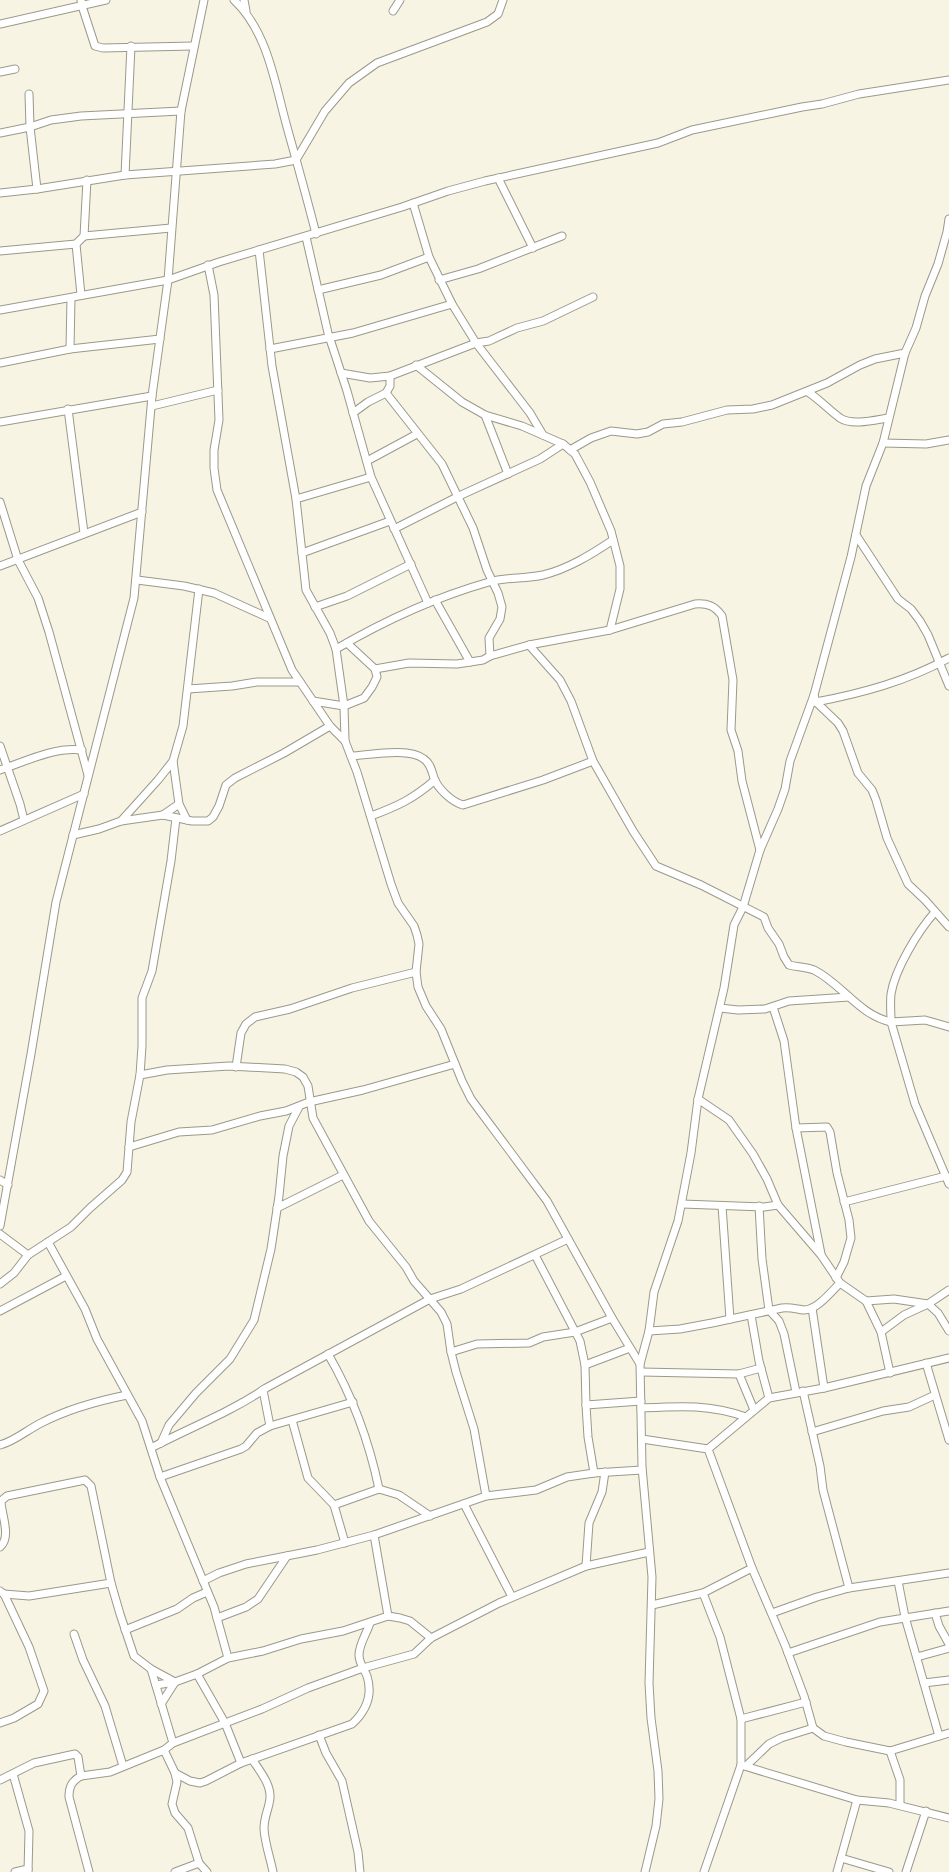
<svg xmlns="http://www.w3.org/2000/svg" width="949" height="1872" viewBox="0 0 949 1872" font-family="Karla,sans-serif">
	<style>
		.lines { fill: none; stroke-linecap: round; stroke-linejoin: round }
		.minor-casing { stroke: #9b998a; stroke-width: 9 }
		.minor { stroke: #fff; stroke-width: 7 }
	</style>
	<rect width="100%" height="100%" fill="#f7f4e4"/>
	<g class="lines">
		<defs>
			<g id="minor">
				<path d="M 81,0 L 82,6 L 95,46 L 103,48 L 193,46"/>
				<path d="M 234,0 C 268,32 275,84 287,127 C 297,163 307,198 316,234"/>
				<path d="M 244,0 L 246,11"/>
				<path d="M 393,11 L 400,0"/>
				<path d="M 0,24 L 106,0"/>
				<path d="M 0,72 L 15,69"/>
				<path d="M 29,94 L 30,127 L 37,189"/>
				<path d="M 0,133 L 30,127 L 51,120 L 81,116 L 181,111"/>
				<path d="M 125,175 L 131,46"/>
				<path d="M 498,178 L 533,248"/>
				<path d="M 0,193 L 37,189 L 125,175 L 275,164 L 296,160 L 325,111 L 349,83 L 377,63 L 487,22 L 498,14 L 503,0"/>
				<path d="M 413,203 L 429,257 L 452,304 L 476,343 L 530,413 L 543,435"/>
				<path d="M 84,236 L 171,228"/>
				<path d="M 306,237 L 328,333 L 347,391 L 371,477 L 428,603"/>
				<path d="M 259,250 L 272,366 L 296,499 L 306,590 L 330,633 L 336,649 L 344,706 L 345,741 L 357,772 L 391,884 L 398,903 L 414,926 L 417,935 L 419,944 L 416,972 L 418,987 L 426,1006 L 441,1029 L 462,1081 L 471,1099 L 547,1201 L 612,1318 L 640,1364 L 642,1467 L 652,1577 L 649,1683 L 651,1718 L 658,1771 L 659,1799 L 656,1826 L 645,1872"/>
				<path d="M 0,251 L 76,244"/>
				<path d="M 208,265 L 214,295 L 219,420 L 214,450 L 214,468 L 217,490 L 292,670 L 330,726 L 345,741"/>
				<path d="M 439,280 L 478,269 L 562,236"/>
				<path d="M 318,290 L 381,275 L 429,257"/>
				<path d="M 81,295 L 76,244 L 84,236 L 87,180"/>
				<path d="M 0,310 L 168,280 L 219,262 L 402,207 L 448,191 L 485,181 L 658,143 L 692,130 L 802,107 L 822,104 L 859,94 L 949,80"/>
				<path d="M 70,349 L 71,298"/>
				<path d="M 270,349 L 353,333 L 452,304"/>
				<path d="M 0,363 L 70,349 L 160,339"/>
				<path d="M 416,365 L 462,402 L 485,415 L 522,426 L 563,444 L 575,454 L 590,482 L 611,531 L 620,566 L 620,589 L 610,630"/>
				<path d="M 341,373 L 370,378 L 390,376 L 476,343 L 489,341 L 517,328 L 543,321 L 593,297"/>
				<path d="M 808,392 C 820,400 829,410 840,418 C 852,426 875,420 888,418"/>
				<path d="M 152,406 L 218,390"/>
				<path d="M 68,409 L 84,533"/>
				<path d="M 353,413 L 368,402 L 386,393 L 390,386 L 390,376"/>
				<path d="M 485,415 L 508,474"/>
				<path d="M 0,422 L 152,396"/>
				<path d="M 883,443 L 926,444 L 949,440"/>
				<path d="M 570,450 L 591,438 L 611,431 L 637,434 L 648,432 L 663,424 L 682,422 L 727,410 L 753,409 L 772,405 L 827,383 L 860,365 L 875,359 L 905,353"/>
				<path d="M 367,461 L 417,434"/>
				<path d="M 296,499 L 371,477"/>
				<path d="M 0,502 L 18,560 L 38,598 L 49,632 L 88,775"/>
				<path d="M 394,529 L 459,496 L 540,459 L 563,444"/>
				<path d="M 856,535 L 898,599 L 911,609 L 920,621 L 928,635 L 949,686"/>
				<path d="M 302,553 L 390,521"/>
				<path d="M 0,566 L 142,512"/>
				<path d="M 137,580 L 184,586 L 214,593 L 269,618"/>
				<path d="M 435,600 L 470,662"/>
				<path d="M 315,607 L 347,596 L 411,564"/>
				<path d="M 529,645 L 560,680 L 571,701 L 593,761 L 633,831 L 656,866 L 701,885 L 764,917 L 768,928 L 779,944 L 784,957 L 789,965 C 797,967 806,967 814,970 C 842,984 859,1015 891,1022 L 915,1104 L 949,1184"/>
				<path d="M 336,649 C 384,621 436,597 489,582 C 506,577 525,579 543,575 C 568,569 592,554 613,540"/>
				<path d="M 490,656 L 529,645 L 610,630 L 695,604 C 708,603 715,606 722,616 L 733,680 L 731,730 L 738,751 L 742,781 L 760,850"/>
				<path d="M 375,669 L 409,663 L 457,664 L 483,660 L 490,656 L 489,638 L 500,619 L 502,607 L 498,593 L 487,570 L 473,528 L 442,464 L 386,393"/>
				<path d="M 188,689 L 232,686 L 257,682 L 300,682"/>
				<path d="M 814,695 L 816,702 L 838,723 L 843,731 L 858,773 L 872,790 L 876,800 L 887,838 L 908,884 L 925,900 L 949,927"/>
				<path d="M 313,701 L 344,706 L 364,698 L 372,687 L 377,677 L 375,669 L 347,643"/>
				<path d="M 816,702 C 863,693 907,681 949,658"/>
				<path d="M 0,746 L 20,804 L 24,820"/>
				<path d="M 351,756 C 370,755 409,747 424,759 C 431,764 432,772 434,778 C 438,789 452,802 463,805 L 543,780 L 593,761"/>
				<path d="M 173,761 L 179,804 L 187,820"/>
				<path d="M 0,770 C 27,761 53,747 82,750"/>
				<path d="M 163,815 L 179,804"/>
				<path d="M 371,816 C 398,806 413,799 435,780"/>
				<path d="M 121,821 L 158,780 L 173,761 L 183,726 L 199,589"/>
				<path d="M 0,831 L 84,794"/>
				<path d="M 73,835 L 99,829 L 121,821 L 163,815 L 192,821 L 208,821 L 213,817 L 219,806 L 226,785 L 235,778 L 284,753 L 330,726"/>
				<path d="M 935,912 C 918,931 895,969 891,994 C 890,1003 891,1013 891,1022 L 925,1020 L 949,1027"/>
				<path d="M 773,1007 L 784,1041 L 796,1128 L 821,1254"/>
				<path d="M 720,1008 L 738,1010 L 765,1009 L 789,1001 L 849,997"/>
				<path d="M 236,1067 L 241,1033 L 246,1024 L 255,1017 L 290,1009 L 352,988 L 416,972"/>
				<path d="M 140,1075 L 167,1070 L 229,1066 L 285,1069 L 296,1072 L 303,1077 L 308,1086 L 313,1118 L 369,1221 L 406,1267 L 414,1281 L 441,1312 L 447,1324 L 451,1352 L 456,1372 L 474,1429 L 486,1496"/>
				<path d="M 698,1099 L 729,1120 L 753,1154 L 767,1179 L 778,1205 L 821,1255 L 840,1283 L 866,1301 L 894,1299 L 928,1304 L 938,1313 L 949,1331"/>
				<path d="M 796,1128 L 827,1127 L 830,1132 L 837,1173 L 849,1220 L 851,1238 L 844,1262 L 836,1278"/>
				<path d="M 129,1147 L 179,1132 L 212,1130 L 260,1116 L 286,1111 L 309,1102 L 363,1090 L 455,1064"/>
				<path d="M 0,1180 L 8,1185"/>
				<path d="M 844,1202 L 946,1176"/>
				<path d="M 682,1204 L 764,1207 L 778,1205"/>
				<path d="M 722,1206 L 730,1319"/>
				<path d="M 759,1206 L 762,1259 L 769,1310 L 779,1321 L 784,1334 L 796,1392"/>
				<path d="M 277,1208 L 343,1175"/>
				<path d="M 0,1226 L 31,1054 L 56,902 L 134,598 L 152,396 L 168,280 L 181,111 L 204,0"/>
				<path d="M 0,1234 L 28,1255"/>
				<path d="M 48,1242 L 85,1309 L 97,1339 L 142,1421 L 160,1477 L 214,1607 L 228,1658"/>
				<path d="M 535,1255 L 580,1341 L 585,1365 L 586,1405 L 588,1437 L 594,1473"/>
				<path d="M 0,1284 L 14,1273 L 28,1255 L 71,1227 L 90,1208 L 122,1180 L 127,1172 L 131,1122 L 140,1075 L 142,1046 L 142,998 L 152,971 L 171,861 L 176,818"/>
				<path d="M 866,1301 L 881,1332 L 890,1373"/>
				<path d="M 812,1308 L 824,1388"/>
				<path d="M 0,1311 L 66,1276"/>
				<path d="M 751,1315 L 759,1361 L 769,1398"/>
				<path d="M 649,1331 L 680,1329 L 712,1323 L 782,1308 C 790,1307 796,1309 804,1310 C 817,1310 831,1292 840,1283"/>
				<path d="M 881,1332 L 904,1315 L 928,1304 L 949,1290"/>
				<path d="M 451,1352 L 477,1344 L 529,1343 L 543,1337 L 575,1332 L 612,1318"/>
				<path d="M 328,1354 C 353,1397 369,1441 379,1489"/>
				<path d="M 926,1363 L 949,1440"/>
				<path d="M 640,1364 L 649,1331 L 654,1292 L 678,1221 L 691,1153 L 698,1099 L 724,988 L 734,925 L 743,907 L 760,850 L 778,809 L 785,789 L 790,761 L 814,695 L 851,557 L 866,486 L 883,443 L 905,353 L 916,328 L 925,296 L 938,264 L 947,232 L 949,219"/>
				<path d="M 585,1365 L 630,1348"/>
				<path d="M 641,1372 L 739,1374 L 761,1368"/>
				<path d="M 739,1374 L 754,1410"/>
				<path d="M 263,1390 L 270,1426"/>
				<path d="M 803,1391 L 820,1466 L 823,1490 L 849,1588"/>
				<path d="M 586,1405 L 641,1401"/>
				<path d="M 641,1408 C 680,1406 709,1404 746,1417"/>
				<path d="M 292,1420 L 308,1478 L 334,1505 L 345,1543"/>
				<path d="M 812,1432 L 883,1411 L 909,1407 L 935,1395"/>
				<path d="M 642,1439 L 708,1449"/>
				<path d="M 161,1443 L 169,1425 L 196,1393 L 230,1359 L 254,1320 L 271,1249 L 279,1196 L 283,1156 L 289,1126 L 299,1107"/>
				<path d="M 0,1445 C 15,1441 27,1430 41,1423 C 68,1409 97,1401 127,1395"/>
				<path d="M 151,1448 C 189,1428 231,1412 266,1388 L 430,1299 L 461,1289 L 568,1239"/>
				<path d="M 708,1449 L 752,1568 L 785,1645 L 804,1696 L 813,1728 L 824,1736 L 846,1742 L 890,1751 L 949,1733"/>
				<path d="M 708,1449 L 769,1398 L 824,1388 L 949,1358"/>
				<path d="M 160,1477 L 241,1449 L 246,1446 L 257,1433 L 270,1426 L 353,1402"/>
				<path d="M 464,1504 L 512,1597"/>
				<path d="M 334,1505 L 379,1489 L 399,1495 L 430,1516"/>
				<path d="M 374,1535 L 388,1616"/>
				<path d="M 0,1547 C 12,1537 1,1514 1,1501 L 7,1496 L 85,1480 L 91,1486 L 111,1583 L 120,1614 L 134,1656 L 151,1669 L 173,1743"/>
				<path d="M 586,1566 L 589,1523 L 602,1492 L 605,1472"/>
				<path d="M 203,1581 L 219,1573 L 246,1564 L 317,1550 L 374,1535 L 486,1496 L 536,1490 L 567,1477 L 594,1473 L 642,1470"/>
				<path d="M 898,1581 L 905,1617 L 939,1736"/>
				<path d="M 0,1591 L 4,1594 L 29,1647 L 44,1691 L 38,1704 L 14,1718 L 0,1723"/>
				<path d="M 703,1593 L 720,1637 L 741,1719 L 741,1765 L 704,1872"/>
				<path d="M 4,1594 L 29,1596 L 111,1583"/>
				<path d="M 652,1605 L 703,1593 L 752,1568"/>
				<path d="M 772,1613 L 817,1597 L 849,1588 L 949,1573"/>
				<path d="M 935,1613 L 939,1626 L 949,1644"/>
				<path d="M 217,1618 L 246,1607 L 258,1599 L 287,1556"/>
				<path d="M 125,1630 L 177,1609 L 193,1598 L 207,1592"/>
				<path d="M 74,1634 L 83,1660 L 105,1706 L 123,1766"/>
				<path d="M 788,1653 L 880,1622 L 949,1611"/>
				<path d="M 917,1657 L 949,1648"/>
				<path d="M 151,1669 L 175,1682 L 161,1704"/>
				<path d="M 197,1674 L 225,1723 L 241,1763"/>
				<path d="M 924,1683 L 949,1680"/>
				<path d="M 156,1685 L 175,1682 L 197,1674 L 228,1658 L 263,1651 L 301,1639 L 343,1631 L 388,1616 L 400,1618 L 410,1621 L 431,1638"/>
				<path d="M 741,1719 L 806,1702"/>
				<path d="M 319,1735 L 326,1753 L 342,1781 L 358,1852 L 360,1872"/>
				<path d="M 164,1750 L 175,1773 L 177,1782 L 172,1804 L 175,1813 L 188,1828 L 199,1863 L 207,1872"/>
				<path d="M 890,1751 L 900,1780 L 900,1805"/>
				<path d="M 252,1759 C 259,1770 271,1784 270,1798 C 269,1809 264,1816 264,1829 C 265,1844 270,1857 273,1872"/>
				<path d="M 741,1765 L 857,1800 L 889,1803 L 949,1818"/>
				<path d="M 746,1766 L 769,1744 L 781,1738 L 813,1728"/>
				<path d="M 175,1773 L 190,1781 L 200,1783 L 206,1781 L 241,1763 L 352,1724 C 366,1711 373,1695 367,1676 C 364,1669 359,1663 359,1655 C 359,1644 367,1633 370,1623"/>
				<path d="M 13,1774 L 29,1831 L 28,1872"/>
				<path d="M 81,1776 C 72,1781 69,1786 69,1797 L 89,1872"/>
				<path d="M 0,1780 L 34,1763 L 75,1754 L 78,1757 L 81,1776 L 110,1772 L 164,1750 L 173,1743 L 262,1709 L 308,1688 L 363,1668 L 414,1654 L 431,1638 L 499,1603 L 586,1566 L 649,1552"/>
				<path d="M 841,1858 L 889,1872"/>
				<path d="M 15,1872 L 28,1869"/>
				<path d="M 175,1872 L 199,1863"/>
				<path d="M 837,1872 L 857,1800"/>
				<path d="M 906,1872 L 926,1811"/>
			</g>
		</defs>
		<use href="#minor" class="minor-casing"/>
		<use href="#minor" class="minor"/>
	</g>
</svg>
